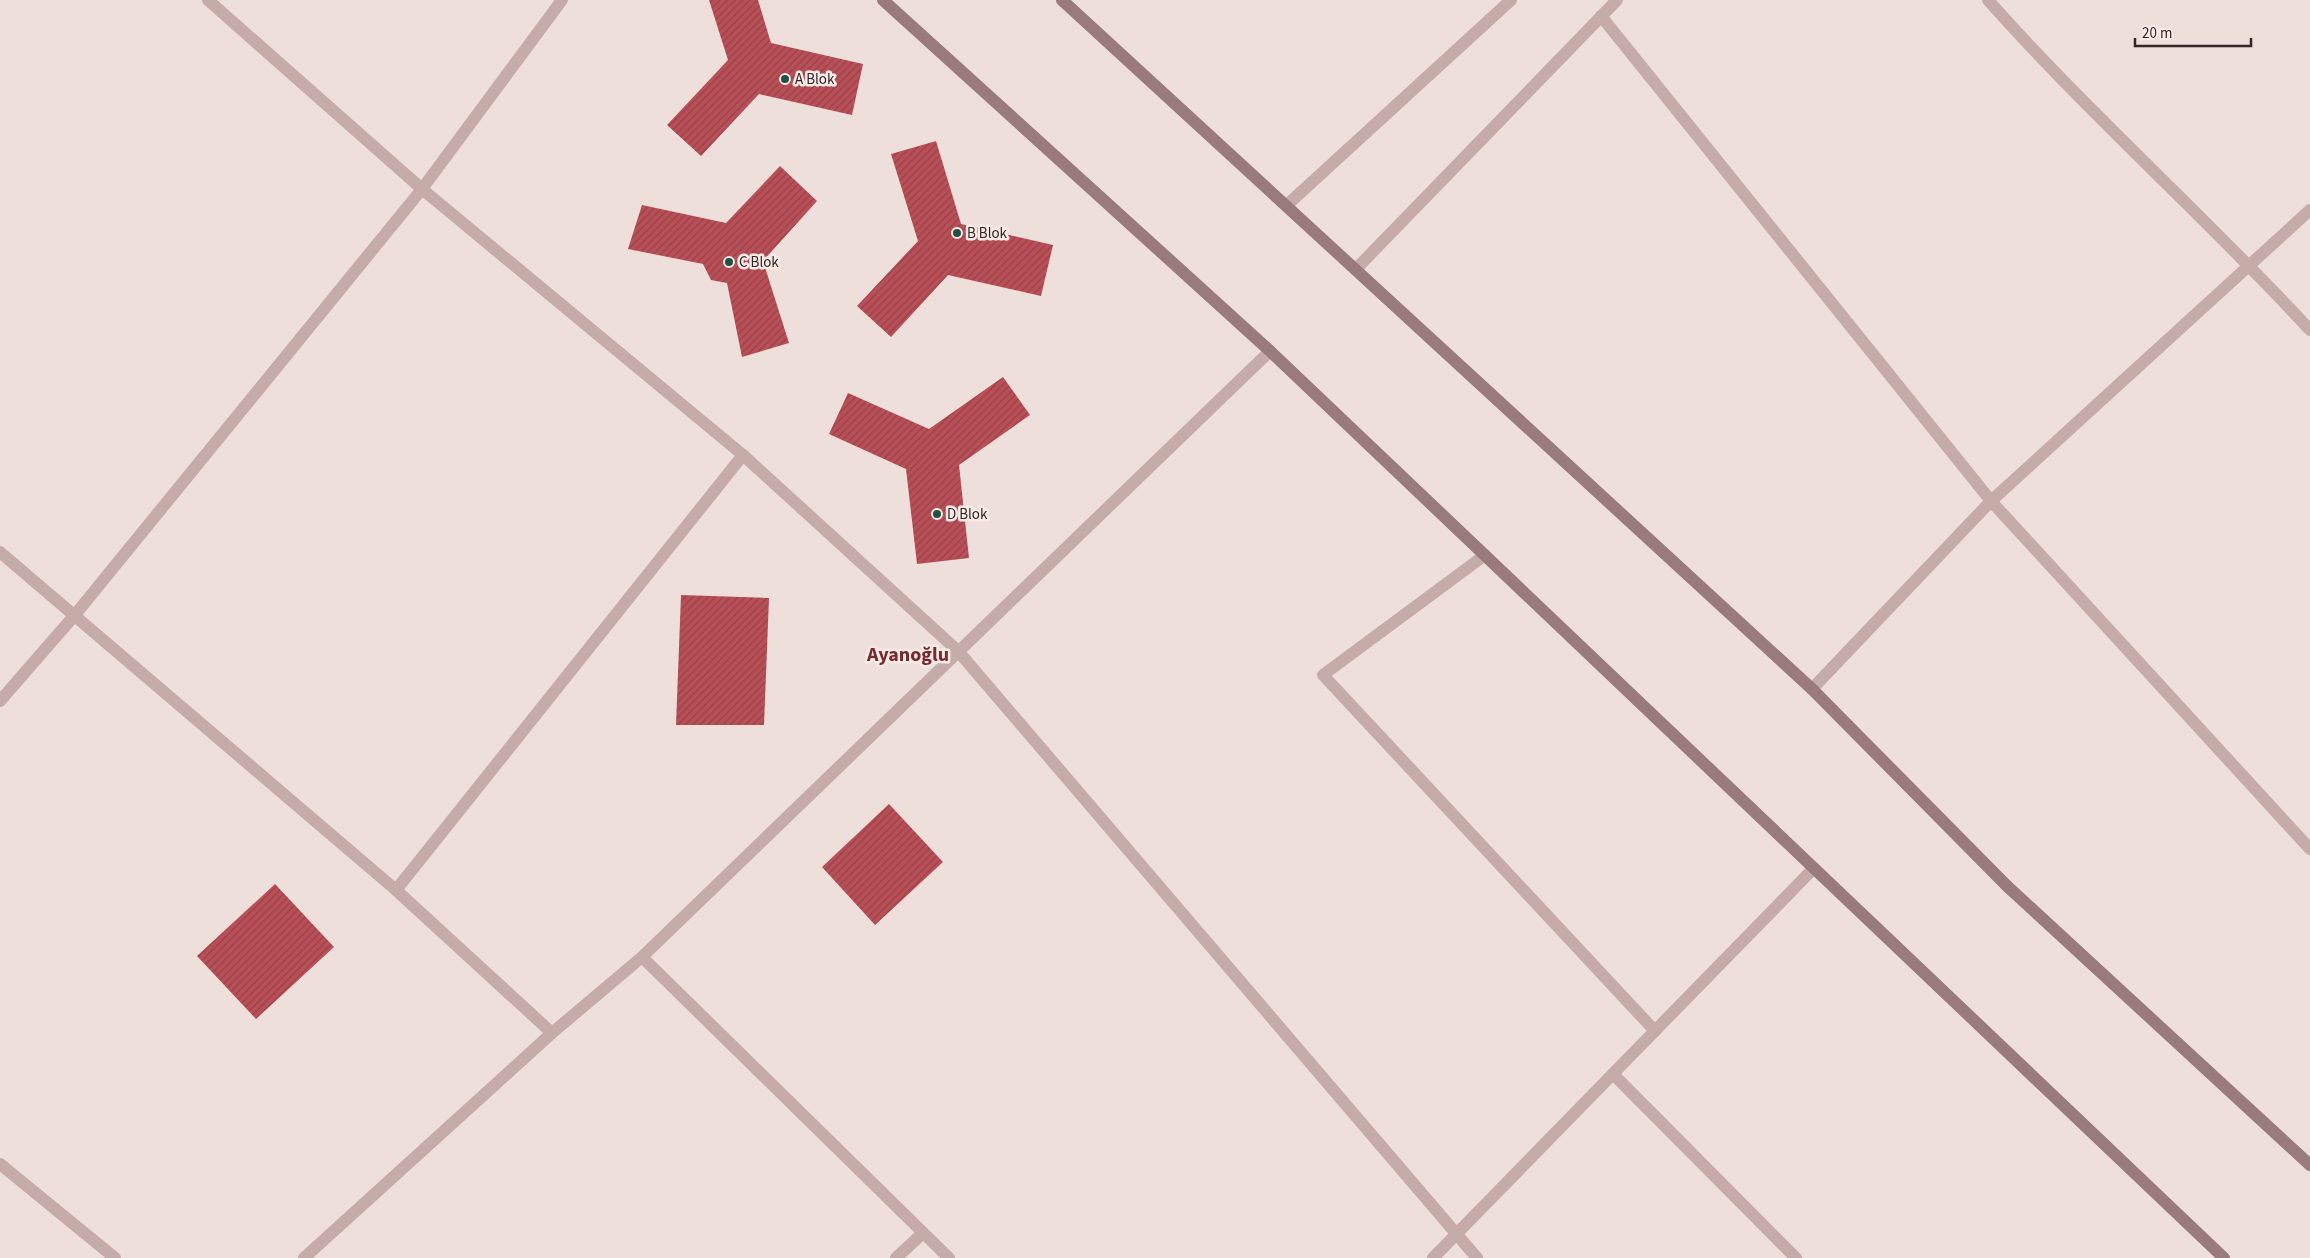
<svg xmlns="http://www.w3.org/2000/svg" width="2310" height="1258" viewBox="0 0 2310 1258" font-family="'Source Sans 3',sans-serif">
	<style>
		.building { fill: url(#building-hatch) }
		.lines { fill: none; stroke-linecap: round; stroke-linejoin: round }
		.street { stroke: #c5aca8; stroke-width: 12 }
		.secondary { stroke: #987b7a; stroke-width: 12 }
		.poi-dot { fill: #225044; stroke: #f7eae7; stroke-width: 2 }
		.labels { text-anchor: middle; stroke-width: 5; stroke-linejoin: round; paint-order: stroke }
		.poi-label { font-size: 15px; fill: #332727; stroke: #f7eae7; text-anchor: start }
		.district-label { font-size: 20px; font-weight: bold; fill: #792930; stroke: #f7eae7 }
	</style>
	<defs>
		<pattern id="building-hatch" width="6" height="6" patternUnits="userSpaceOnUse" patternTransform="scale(1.25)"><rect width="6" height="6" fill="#b94f57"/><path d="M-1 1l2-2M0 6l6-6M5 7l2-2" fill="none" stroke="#974248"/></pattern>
	</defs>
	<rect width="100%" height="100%" fill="#efdfdb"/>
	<g class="building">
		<path d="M 709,0 L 758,0 L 771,43 L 863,64 L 852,115 L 759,94 L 701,156 L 667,125 L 728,60 Z"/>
		<path d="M 936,141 L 961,224 L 1053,245 L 1041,296 L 948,275 L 891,337 L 857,306 L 918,241 L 891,154 Z"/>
		<path d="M 780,166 L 817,201 L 763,261 L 789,343 L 742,357 L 727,283 L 711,280 L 703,264 L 628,249 L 642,205 L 726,223 Z"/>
		<path d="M 1003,377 L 1030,415 L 959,465 L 969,558 L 917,564 L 906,469 L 829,434 L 848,393 L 929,429 Z"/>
		<path d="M 681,595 L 769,598 L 764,725 L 676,725 Z"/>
		<path d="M 889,804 L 943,862 L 875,925 L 822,867 Z"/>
		<path d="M 275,884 L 334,947 L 256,1019 L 197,956 Z"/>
	</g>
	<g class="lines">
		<g class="street">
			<path d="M 208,0 L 422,189 L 743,455 L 958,651 L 1477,1258"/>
			<path d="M 1988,0 C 2090,115 2206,217 2310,330"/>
			<path d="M 1601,16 L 1991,501 L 2310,849"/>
			<path d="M 1287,205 L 1511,0"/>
			<path d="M 1356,269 L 1617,0"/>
			<path d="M 0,552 L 396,890 L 552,1033"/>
			<path d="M 1485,555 L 1323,675 L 1655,1031"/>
			<path d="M 1812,689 L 1991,501 L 2310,210"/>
			<path d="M 0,701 L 74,616 L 422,189 L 562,0"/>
			<path d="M 396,890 L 743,455"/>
			<path d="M 642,957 L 949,1258"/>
			<path d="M 1613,1074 L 1796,1258"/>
			<path d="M 0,1164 L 115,1258"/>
			<path d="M 304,1258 L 552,1033 L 642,957 L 1270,351"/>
			<path d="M 896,1258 L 923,1233"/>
			<path d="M 1433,1258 L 1814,868"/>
		</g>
		<g class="secondary">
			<path d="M 883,0 L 1270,351 L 2224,1258"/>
			<path d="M 1062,0 L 1812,689 L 2007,886 L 2310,1165"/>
		</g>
	</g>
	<g class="poi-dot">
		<circle cx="785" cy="79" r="5"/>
		<circle cx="957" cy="233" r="5"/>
		<circle cx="729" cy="262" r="5"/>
		<circle cx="937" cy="514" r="5"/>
	</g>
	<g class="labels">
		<g class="poi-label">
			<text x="795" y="84">A Blok</text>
			<text x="967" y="238">B Blok</text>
			<text x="739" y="267">C Blok</text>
			<text x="947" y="519">D Blok</text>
		</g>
		<g class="district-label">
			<text x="908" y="661">Ayanoğlu</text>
		</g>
	</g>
	<path d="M2135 38v8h116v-8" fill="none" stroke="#332727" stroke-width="2.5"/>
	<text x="2142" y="38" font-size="15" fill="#332727" stroke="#f7eae7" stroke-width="4" paint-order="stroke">20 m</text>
</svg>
